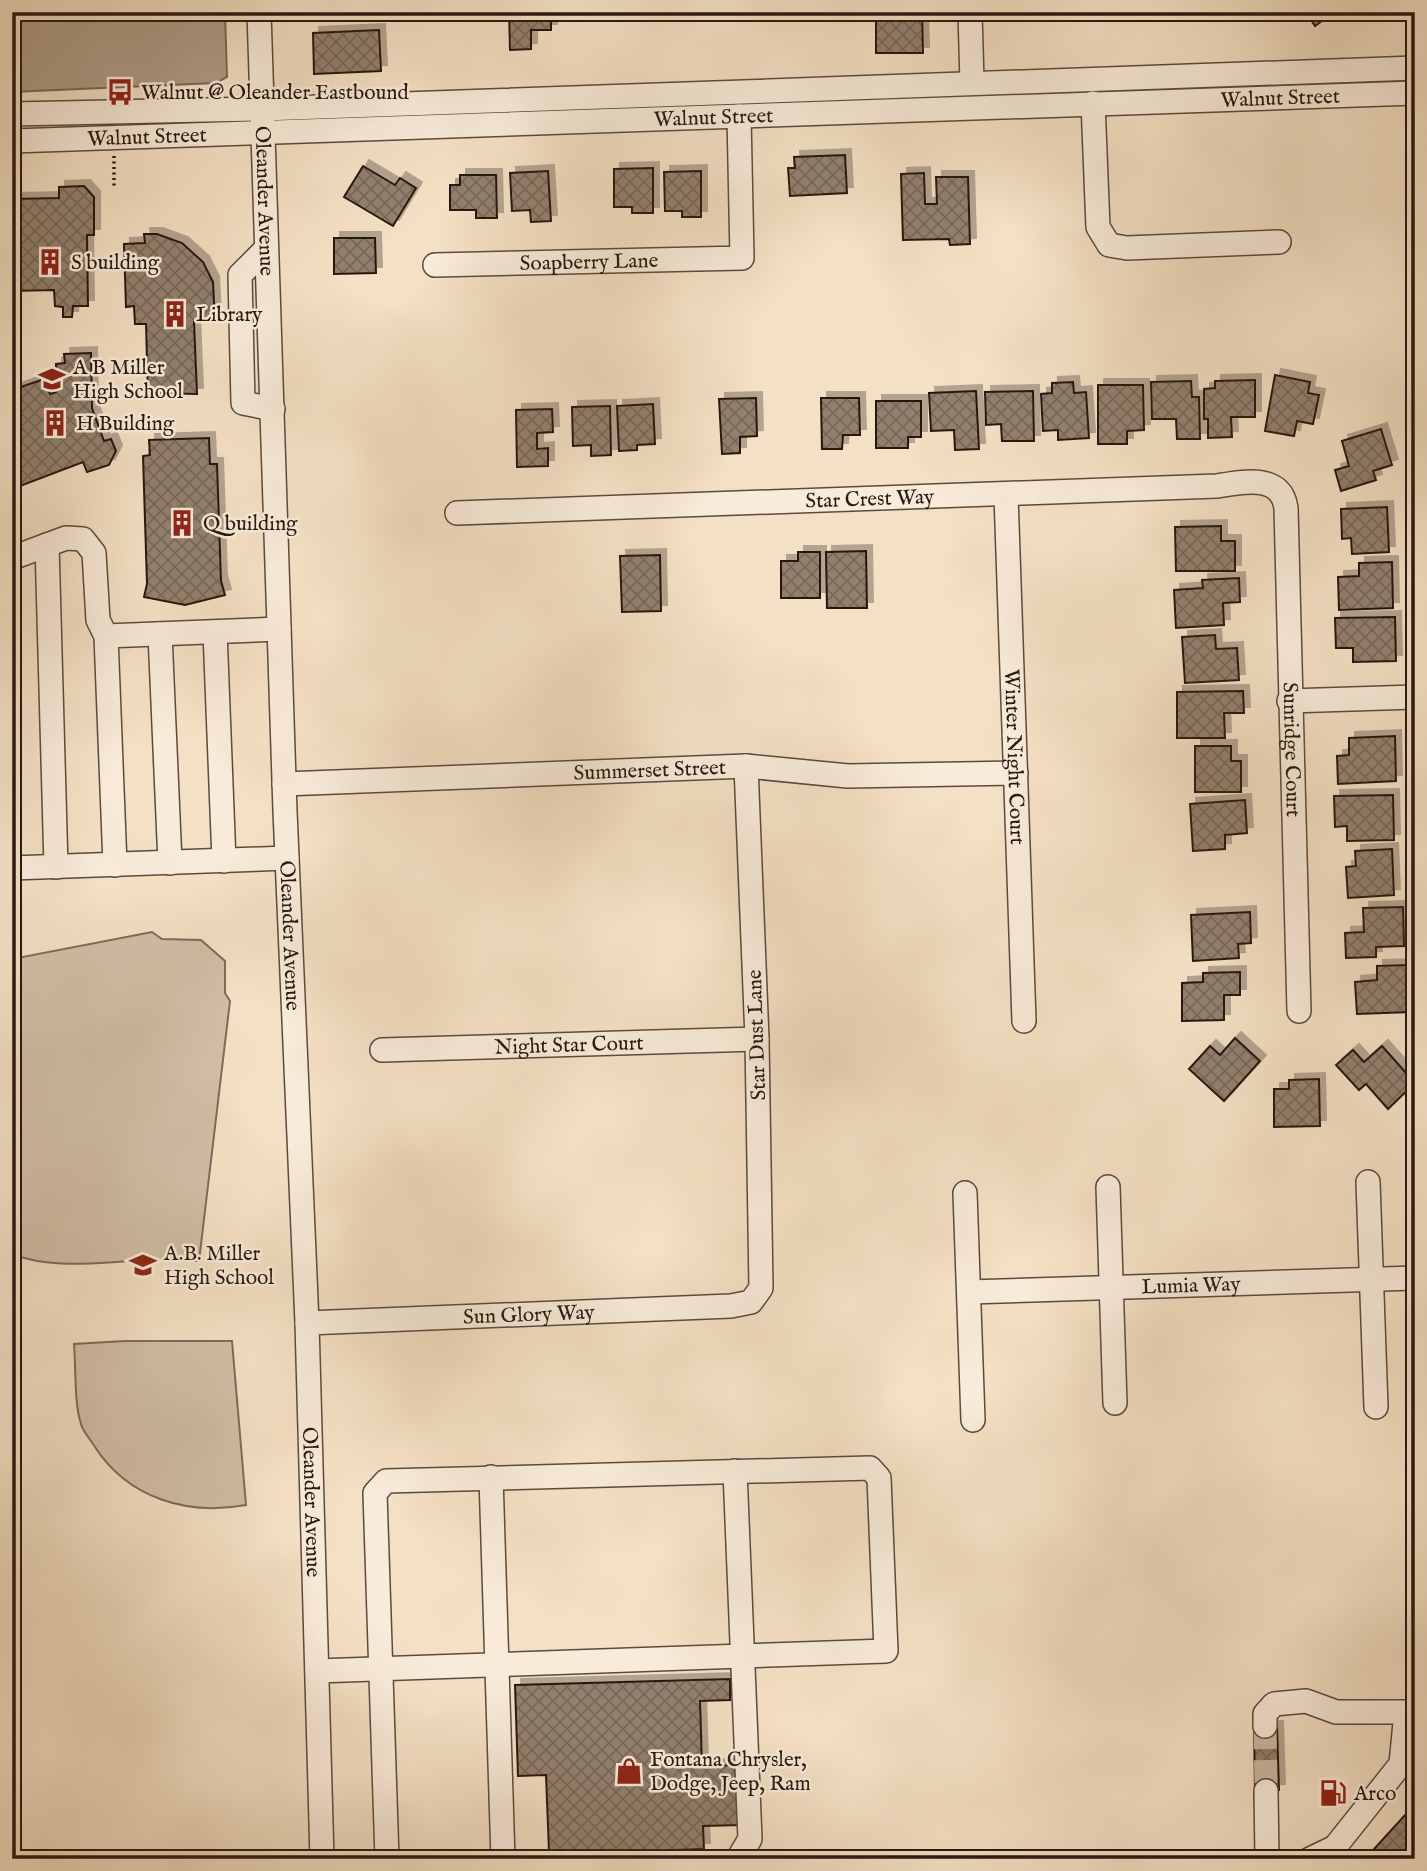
<svg xmlns="http://www.w3.org/2000/svg" width="1427" height="1871" viewBox="0 0 1427 1871" font-family="'IM FELL English',serif">
	<style>
		.pitch { fill: #d1bea6; stroke: #7c6c5c; stroke-width: 2 }
		.water { fill: #ae9c87; stroke: #786858; stroke-width: 2 }
		.building { fill: url(#building-cross-hatch); stroke: #271911; stroke-width: 2; filter: url(#shadow) }
		.lines { fill: none; stroke-linecap: round; stroke-linejoin: round }
		.minor-tunnel { stroke: #cbb8a0; stroke-width: 23; stroke-dasharray: 23 11; stroke-linecap: butt }
		.minor-casing { stroke: #5a4b3e; stroke-width: 26 }
		.path { stroke: #271911; stroke-width: 3.5; stroke-dasharray: 2 3.5; stroke-linecap: butt }
		.minor { stroke: #f8ebd9; stroke-width: 23 }
		.labels { text-anchor: middle; stroke-width: 5; stroke-linejoin: round; paint-order: stroke }
		.poi-label { font-size: 21px; fill: #271911; stroke: #f8ebd9; text-anchor: start }
		.street-label { font-size: 21px; fill: #271911; stroke: #f8ebd9 }
	</style>
	<defs>
		<pattern id="building-cross-hatch" width="8" height="8" patternUnits="userSpaceOnUse" patternTransform="scale(1.75)"><rect width="8" height="8" fill="#92806e"/><path d="M0 0l8 8M0 8l8-8" fill="none" stroke="#776859"/></pattern>
		<filter id="shadow"><feDropShadow dx="6" dy="-6" stdDeviation="0" flood-color="#0004"/></filter>
	</defs>
	<rect width="100%" height="100%" fill="#f4e0c4"/>
	<filter id="stains"><feTurbulence type="fractalNoise" baseFrequency=".00286" numOctaves="4"/><feColorMatrix values="0 0 0 0 .2 0 0 0 0 .09 0 0 0 0 .02 0 0 0 .5 -.17"/></filter>
	<radialGradient id="worn" r=".72"><stop offset=".6" stop-color="#630" stop-opacity="0"/><stop offset="1" stop-color="#630" stop-opacity=".3"/></radialGradient>
	<g class="pitch">
		<path d="M 152,932 L 162,939 L 201,940 L 225,961 L 225,993 L 230,1001 L 199,1261 C 177,1261 155,1260 133,1261 C 91,1263 52,1269 12,1254 L 12,959 Z"/>
		<path d="M 125,1341 L 232,1341 L 246,1505 C 187,1516 128,1498 95,1447 C 91,1440 83,1432 81,1424 C 74,1403 76,1367 74,1344 Z"/>
	</g>
	<path class="water" d="M 12,12 L 225,12 L 227,77 L 216,83 L 12,92 Z"/>
	<g class="building">
		<rect x="308" y="12" width="66" height="4"/>
		<path d="M 509,12 L 551,12 L 551,30 L 531,30 L 531,49 L 510,50 Z"/>
		<path d="M 876,12 L 922,12 L 923,53 L 876,53 Z"/>
		<path d="M 1306,12 L 1334,12 L 1315,26 Z"/>
		<path d="M 379,30 L 381,71 L 314,74 L 313,33 Z"/>
		<path d="M 845,155 L 847,193 L 790,196 L 788,168 L 795,168 L 794,157 Z"/>
		<path d="M 363,166 L 395,185 L 400,178 L 416,188 L 393,226 L 344,197 Z"/>
		<path d="M 653,168 L 653,213 L 632,213 L 632,207 L 614,207 L 614,169 Z"/>
		<path d="M 548,171 L 551,221 L 531,222 L 530,210 L 512,211 L 510,173 Z"/>
		<path d="M 701,171 L 701,217 L 682,217 L 682,211 L 665,211 L 664,172 Z"/>
		<path d="M 924,173 L 925,204 L 937,204 L 936,177 L 968,177 L 970,244 L 950,245 L 949,239 L 903,240 L 901,174 Z"/>
		<path d="M 460,175 L 496,175 L 497,218 L 476,218 L 476,210 L 450,210 L 450,185 L 460,185 Z"/>
		<path d="M 84,186 L 94,197 L 94,235 L 87,235 L 88,306 L 73,306 L 72,317 L 63,317 L 63,307 L 55,306 L 54,290 L 12,291 L 12,199 L 59,198 L 59,187 Z"/>
		<path d="M 144,234 L 157,234 L 182,243 L 203,262 L 213,282 L 215,322 L 194,322 L 197,394 L 155,393 L 155,396 L 148,396 L 146,324 L 135,324 L 134,306 L 126,307 L 124,244 L 145,243 Z"/>
		<path d="M 334,238 L 375,238 L 376,273 L 334,274 Z"/>
		<path d="M 91,353 L 92,408 L 104,441 L 111,439 L 116,451 L 109,465 L 87,472 L 83,462 L 12,489 L 12,390 L 44,379 L 50,394 L 56,392 L 56,364 L 65,363 L 64,354 Z"/>
		<path d="M 1275,375 L 1310,382 L 1308,393 L 1319,395 L 1313,424 L 1297,421 L 1294,436 L 1265,431 Z"/>
		<path d="M 1255,380 L 1255,417 L 1231,417 L 1232,437 L 1208,438 L 1208,419 L 1204,419 L 1204,389 L 1215,388 L 1215,381 Z"/>
		<path d="M 1191,381 L 1192,397 L 1199,397 L 1200,439 L 1177,439 L 1176,419 L 1152,419 L 1151,382 Z"/>
		<path d="M 1073,382 L 1074,393 L 1086,392 L 1089,438 L 1058,440 L 1058,430 L 1043,431 L 1041,394 L 1052,393 L 1052,383 Z"/>
		<path d="M 1098,385 L 1143,385 L 1144,430 L 1127,431 L 1127,444 L 1098,444 Z"/>
		<path d="M 976,391 L 979,449 L 955,450 L 954,430 L 931,431 L 929,393 Z"/>
		<path d="M 1033,391 L 1034,441 L 1002,441 L 1001,424 L 986,425 L 985,392 Z"/>
		<path d="M 756,398 L 757,436 L 740,437 L 740,453 L 722,454 L 719,399 Z"/>
		<path d="M 821,398 L 859,398 L 860,435 L 843,435 L 842,449 L 822,449 Z"/>
		<path d="M 876,401 L 921,401 L 921,437 L 908,437 L 908,448 L 876,448 Z"/>
		<path d="M 653,404 L 655,444 L 637,445 L 637,450 L 619,451 L 617,406 Z"/>
		<path d="M 610,406 L 611,455 L 591,456 L 591,445 L 573,446 L 572,407 Z"/>
		<path d="M 552,409 L 553,432 L 537,433 L 537,449 L 548,448 L 548,466 L 517,467 L 516,410 Z"/>
		<path d="M 1381,429 L 1392,465 L 1373,471 L 1376,480 L 1341,491 L 1335,470 L 1349,466 L 1342,441 Z"/>
		<path d="M 209,438 L 210,464 L 217,464 L 221,581 L 225,595 L 185,605 L 144,597 L 147,584 L 143,456 L 150,455 L 149,440 Z"/>
		<path d="M 1387,507 L 1389,552 L 1352,554 L 1351,538 L 1342,539 L 1341,509 Z"/>
		<path d="M 1221,526 L 1221,541 L 1235,541 L 1235,571 L 1176,571 L 1175,527 Z"/>
		<path d="M 866,551 L 867,608 L 827,608 L 826,552 Z"/>
		<path d="M 798,552 L 820,552 L 820,598 L 781,598 L 781,561 L 798,561 Z"/>
		<path d="M 660,555 L 661,611 L 622,612 L 620,556 Z"/>
		<path d="M 1392,562 L 1393,608 L 1339,610 L 1338,577 L 1359,576 L 1359,563 Z"/>
		<path d="M 1239,578 L 1240,602 L 1223,603 L 1224,625 L 1176,628 L 1174,590 L 1203,588 L 1202,580 Z"/>
		<path d="M 1395,617 L 1396,661 L 1353,662 L 1353,648 L 1336,648 L 1335,618 Z"/>
		<path d="M 1215,635 L 1216,649 L 1237,648 L 1239,680 L 1185,683 L 1182,637 Z"/>
		<path d="M 1243,691 L 1244,713 L 1224,713 L 1225,738 L 1177,738 L 1177,692 Z"/>
		<path d="M 1395,736 L 1396,781 L 1338,784 L 1337,756 L 1349,755 L 1349,738 Z"/>
		<path d="M 1195,746 L 1231,746 L 1231,761 L 1241,761 L 1241,792 L 1195,792 Z"/>
		<path d="M 1393,795 L 1394,840 L 1347,841 L 1347,826 L 1335,827 L 1334,796 Z"/>
		<path d="M 1245,800 L 1247,833 L 1225,835 L 1225,849 L 1193,851 L 1190,804 Z"/>
		<path d="M 1392,849 L 1394,895 L 1348,898 L 1346,867 L 1356,866 L 1355,851 Z"/>
		<path d="M 1403,907 L 1404,946 L 1376,947 L 1376,957 L 1346,958 L 1345,933 L 1364,932 L 1363,908 Z"/>
		<path d="M 1250,912 L 1251,943 L 1238,944 L 1239,958 L 1193,961 L 1191,915 Z"/>
		<path d="M 1409,965 L 1411,1012 L 1357,1014 L 1355,982 L 1377,980 L 1377,966 Z"/>
		<path d="M 1240,972 L 1240,995 L 1224,995 L 1224,1020 L 1182,1021 L 1182,983 L 1203,982 L 1203,973 Z"/>
		<path d="M 1235,1038 L 1260,1061 L 1224,1101 L 1189,1069 L 1210,1046 L 1220,1055 Z"/>
		<path d="M 1382,1046 L 1415,1083 L 1388,1109 L 1366,1084 L 1359,1090 L 1336,1065 L 1353,1050 L 1364,1062 Z"/>
		<path d="M 1319,1079 L 1320,1126 L 1274,1127 L 1274,1089 L 1289,1089 L 1289,1080 Z"/>
		<path d="M 730,1679 L 730,1700 L 700,1701 L 702,1766 L 740,1765 L 741,1825 L 703,1826 L 704,1849 L 592,1853 L 592,1859 L 571,1859 L 571,1852 L 549,1852 L 546,1775 L 518,1776 L 515,1685 Z"/>
		<path d="M 1254,1726 L 1277,1727 L 1279,1790 L 1255,1791 Z"/>
		<path d="M 1415,1804 L 1415,1858 L 1365,1859 Z"/>
	</g>
	<g class="lines">
		<path class="minor-tunnel" d="M 1265,1726 L 1266,1791"/>
		<defs>
			<g id="minor">
				<path id="s1" d="M 259,12 L 285,811 L 307,1323 L 322,1859"/>
				<path d="M 970,12 L 972,82"/>
				<path d="M 1093,103 L 1098,227 L 1109,245 L 1127,248 L 1279,242"/>
				<path d="M 12,114 L 262,109 L 1415,68"/>
				<path id="s2" d="M 12,141 L 1415,93"/>
				<path d="M 266,249 L 240,275 L 243,403 L 273,409"/>
				<path id="s3" d="M 435,265 L 742,258 L 739,116"/>
				<path id="s4" d="M 1006,495 L 1024,1021"/>
				<path id="s5" d="M 457,513 L 1217,486 C 1242,482 1281,473 1286,508 L 1299,1011"/>
				<path d="M 47,545 L 56,867"/>
				<path d="M 12,558 L 66,538 L 83,539 L 94,553 L 98,620 L 106,636 L 279,629"/>
				<path d="M 215,632 L 224,861"/>
				<path d="M 160,634 L 170,863"/>
				<path d="M 106,636 L 115,865"/>
				<path d="M 1289,701 L 1415,697"/>
				<path id="s6" d="M 284,784 L 746,766 L 848,776 L 1016,773"/>
				<path d="M 12,868 L 287,858"/>
				<path id="s7" d="M 382,1050 L 757,1039"/>
				<path d="M 1368,1182 L 1376,1407"/>
				<path d="M 1108,1187 L 1115,1403"/>
				<path d="M 965,1193 L 973,1420"/>
				<path id="s8" d="M 969,1292 L 1415,1278"/>
				<path id="s9" d="M 307,1323 L 731,1306 L 751,1302 L 761,1288 L 757,1039 L 746,766"/>
				<path d="M 735,1471 L 750,1839 L 738,1859"/>
				<path d="M 491,1477 L 503,1859"/>
				<path d="M 317,1671 C 506,1664 696,1658 886,1651 L 879,1478 L 870,1468 L 386,1481 L 375,1493 L 387,1859"/>
				<path d="M 1265,1726 L 1265,1714 L 1274,1704 L 1306,1701 L 1336,1712 L 1406,1712"/>
				<path d="M 1266,1791 L 1267,1859"/>
				<path d="M 1310,1859 L 1335,1847 L 1401,1764 L 1406,1712 L 1415,1712"/>
			</g>
		</defs>
		<use href="#minor" class="minor-casing"/>
		<path class="path" d="M 114,156 L 114,188"/>
		<use href="#minor" class="minor"/>
	</g>
	<defs>
		<symbol id="bus-bare" viewBox="-9 -9 18 18"><path d="M-5-6H5V4H4V6H2V4H-2V6H-4V4H-5ZM-3.5-4V0h7V-4ZM-3.5 1.2v1.5H-2V1.2ZM2 1.2v1.5H3.5V1.2Z" fill="#8f2418" stroke="#f8ebd9" stroke-width="2.5" paint-order="stroke"/></symbol>
		<symbol id="building-bare" viewBox="-9 -9 18 18"><path d="M-4-6H4V6H1V3H-1V6H-4ZM-2.5-4.3h1.7v1.8h-1.7ZM.8-4.3h1.7v1.8H.8ZM-2.5-1h1.7V.8h-1.7ZM.8-1h1.7V.8H.8Z" fill="#8f2418" stroke="#f8ebd9" stroke-width="2.5" paint-order="stroke"/></symbol>
		<symbol id="school-bare" viewBox="-9 -9 18 18"><path d="M0-5L7-2L0 1L-7-2ZM-4 1L0 2.5L4 1V4Q0 6-4 4Z" fill="#8f2418" stroke="#f8ebd9" stroke-width="2.5" paint-order="stroke"/></symbol>
		<symbol id="shop-bare" viewBox="-9 -9 18 18"><path d="M-5-2.5h2.3a2.7 3.5 0 0 1 5.4 0H5L5.5 6h-11ZM-1.5-2.5h3a1.5 2.3 0 0 0-3 0Z" fill="#8f2418" stroke="#f8ebd9" stroke-width="2.5" paint-order="stroke"/></symbol>
		<symbol id="fuel-bare" viewBox="-9 -9 18 18"><path d="M-5.5-6h7V0h2V4h1.3V-2.5L3-4.5l.8-.8L6-3V5H2.5V1h-1V6h-7ZM-4.2-4.7v3.2H.2V-4.7Z" fill="#8f2418" stroke="#f8ebd9" stroke-width="2.5" paint-order="stroke"/></symbol>
	</defs>
	<g fill-rule="evenodd">
		<use href="#bus-bare" x="101" y="73" width="38" height="38"/>
		<use href="#building-bare" x="31" y="243" width="38" height="38"/>
		<use href="#building-bare" x="156" y="295" width="38" height="38"/>
		<use href="#school-bare" x="33" y="360" width="38" height="38"/>
		<use href="#building-bare" x="36" y="404" width="38" height="38"/>
		<use href="#building-bare" x="163" y="504" width="38" height="38"/>
		<use href="#school-bare" x="124" y="1246" width="38" height="38"/>
		<use href="#shop-bare" x="610" y="1752" width="38" height="38"/>
		<use href="#fuel-bare" x="1314" y="1774" width="38" height="38"/>
	</g>
	<g class="labels">
		<g class="poi-label">
			<text x="141" y="99">Walnut @ Oleander Eastbound</text>
			<text x="71" y="269">S building</text>
			<text x="196" y="321">Library</text>
			<text x="73" y="374">A B Miller<tspan x="73" dy="24">High School</tspan></text>
			<text x="76" y="430">H Building</text>
			<text x="203" y="530">Q building</text>
			<text x="164" y="1260">A.B. Miller<tspan x="164" dy="24">High School</tspan></text>
			<text x="650" y="1766">Fontana Chrysler,<tspan x="650" dy="24">Dodge, Jeep, Ram</tspan></text>
			<text x="1354" y="1800">Arco</text>
		</g>
		<g class="street-label">
			<text dy="7" stroke="none"><textPath href="#s2" startOffset="1269">Walnut Street</textPath></text>
			<text dy="7" stroke="none"><textPath href="#s2" startOffset="702">Walnut Street</textPath></text>
			<text dy="7" stroke="none"><textPath href="#s2" startOffset="135">Walnut Street</textPath></text>
			<text dy="7" stroke="none"><textPath href="#s1" startOffset="189">Oleander Avenue</textPath></text>
			<text dy="7" stroke="none"><textPath href="#s3" startOffset="154">Soapberry Lane</textPath></text>
			<text dy="7" stroke="none"><textPath href="#s5" startOffset="413">Star Crest Way</textPath></text>
			<text dy="7" stroke="none"><textPath href="#s5" startOffset="1085">Sunridge Court</textPath></text>
			<text dy="7" stroke="none"><textPath href="#s4" startOffset="262">Winter Night Court</textPath></text>
			<text dy="7" stroke="none"><textPath href="#s6" startOffset="366">Summerset Street</textPath></text>
			<text dy="7" stroke="none"><textPath href="#s1" startOffset="924">Oleander Avenue</textPath></text>
			<text transform="translate(756 1035) rotate(-92)" y="7">Star Dust Lane</text>
			<text dy="7" stroke="none"><textPath href="#s7" startOffset="187">Night Star Court</textPath></text>
			<text dy="7" stroke="none"><textPath href="#s8" startOffset="222">Lumia Way</textPath></text>
			<text dy="7" stroke="none"><textPath href="#s9" startOffset="222">Sun Glory Way</textPath></text>
			<text dy="7" stroke="none"><textPath href="#s1" startOffset="1491">Oleander Avenue</textPath></text>
		</g>
	</g>
	<rect width="1427" height="1871" fill="none" stroke="#f4e0c4" stroke-width="42"/>
	<rect x="14" y="14" width="1399" height="1843" fill="none" stroke="#271911" stroke-width="3.5"/>
	<rect x="21" y="21" width="1385" height="1829" fill="none" stroke="#271911" stroke-width="2"/>
	<rect width="100%" height="100%" filter="url(#stains)"/>
	<rect width="100%" height="100%" fill="url(#worn)"/>
</svg>
